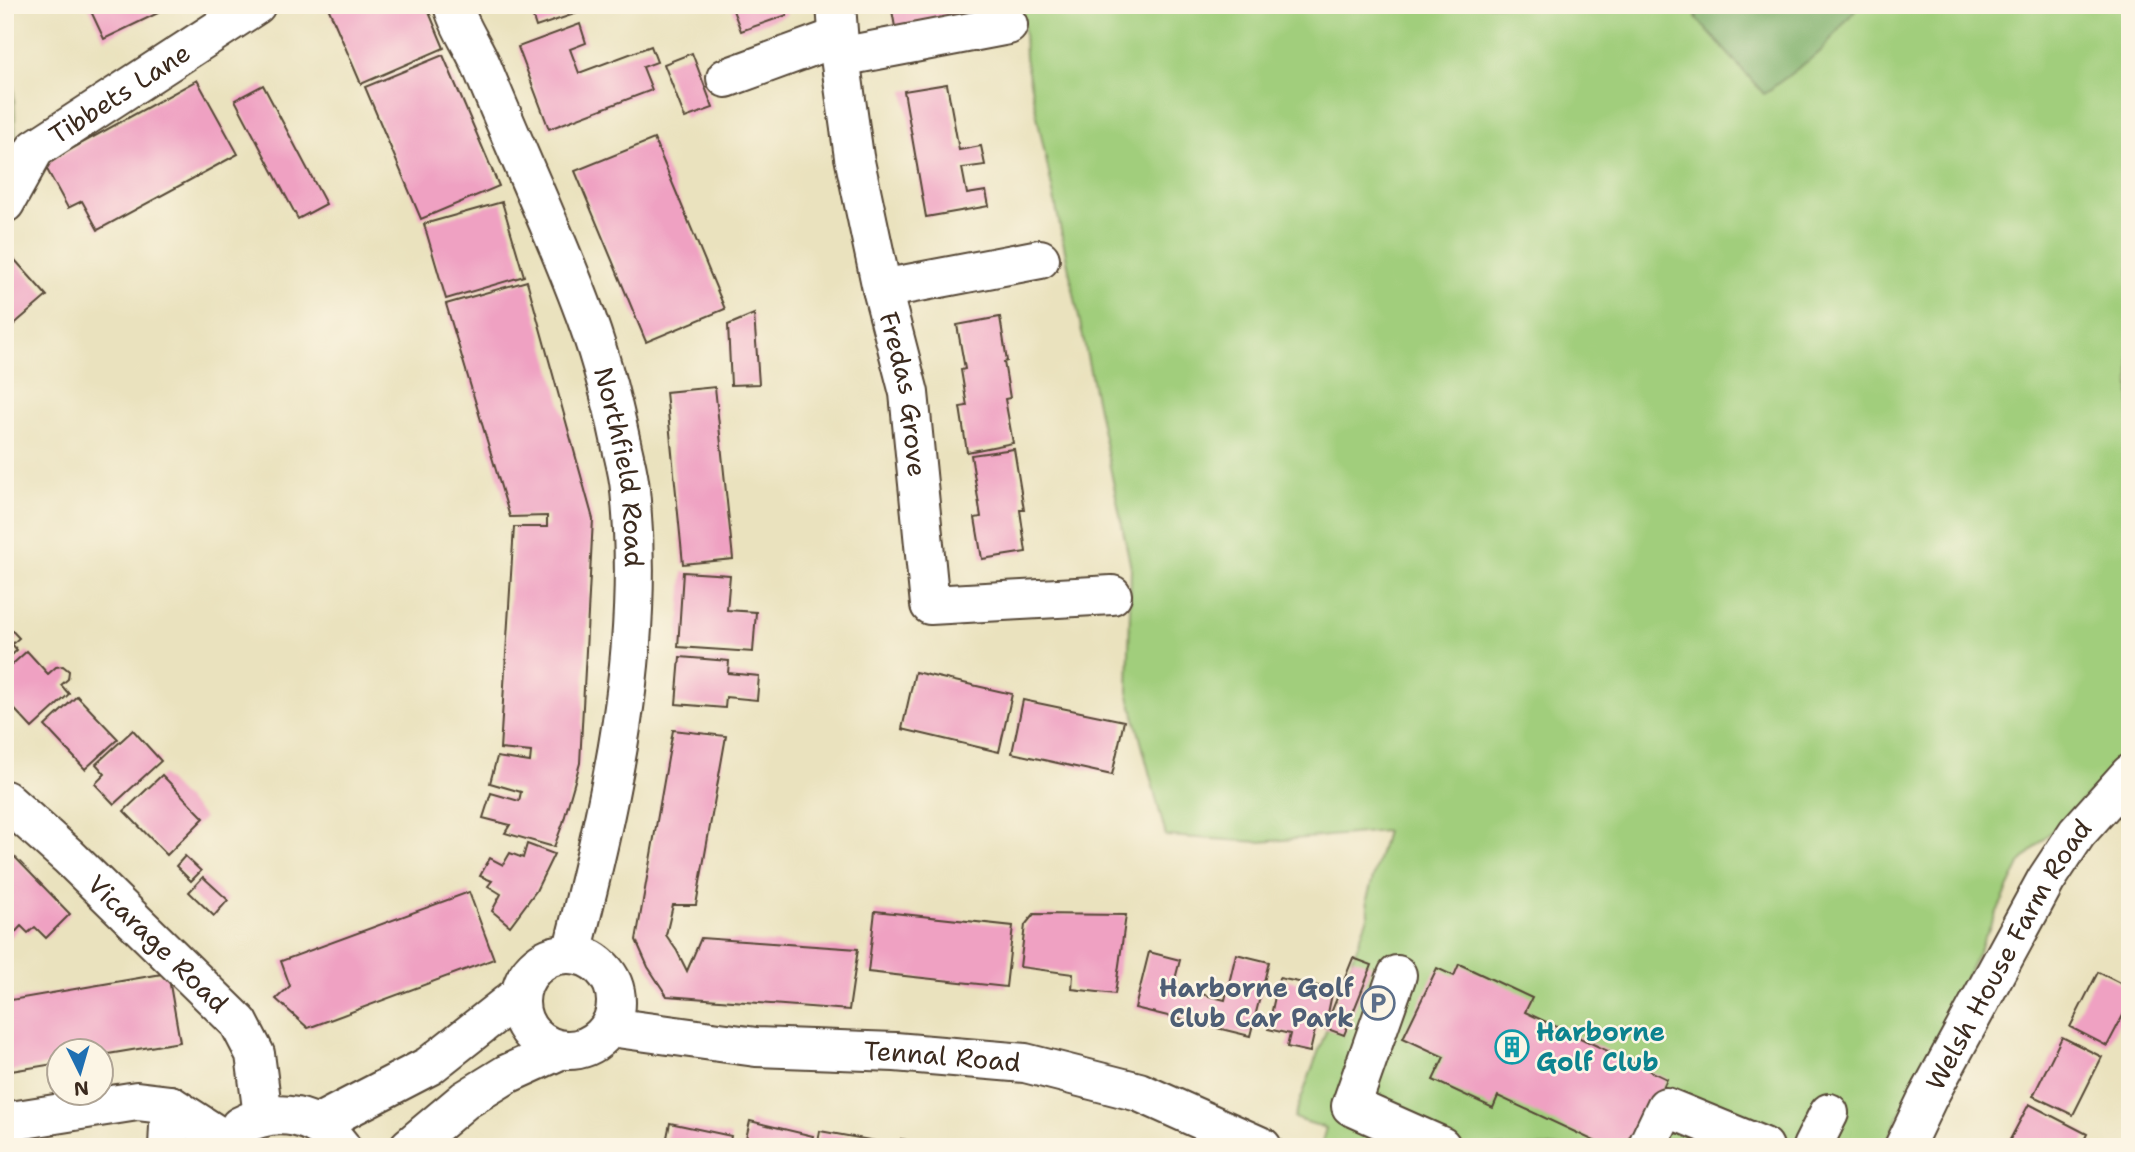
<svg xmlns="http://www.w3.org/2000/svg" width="2135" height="1152" viewBox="0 0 2135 1152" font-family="'Shantell Sans',sans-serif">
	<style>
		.green { fill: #a1ce7c; stroke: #6e7c4d; stroke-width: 2 }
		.forest { fill: #80b16c; stroke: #5e6e45; stroke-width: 2 }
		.building { fill: #efa1c2 }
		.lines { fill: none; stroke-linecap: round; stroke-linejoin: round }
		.minor-casing { stroke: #554636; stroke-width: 42 }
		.minor { stroke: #fff; stroke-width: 38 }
		.labels { text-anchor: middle; stroke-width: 5; stroke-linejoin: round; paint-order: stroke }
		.street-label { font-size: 26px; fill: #3b2a1e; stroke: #fcf5e5 }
		.service-label { font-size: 26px; font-weight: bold; fill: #4e5e75; stroke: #fcf5e5; text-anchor: end }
		.culture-label { font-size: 26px; font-weight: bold; fill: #0d838f; stroke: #fcf5e5; text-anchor: start }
	</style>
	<rect width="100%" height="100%" fill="#fcf5e5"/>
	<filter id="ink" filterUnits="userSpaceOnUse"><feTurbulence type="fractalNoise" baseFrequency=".0143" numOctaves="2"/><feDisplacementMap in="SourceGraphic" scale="14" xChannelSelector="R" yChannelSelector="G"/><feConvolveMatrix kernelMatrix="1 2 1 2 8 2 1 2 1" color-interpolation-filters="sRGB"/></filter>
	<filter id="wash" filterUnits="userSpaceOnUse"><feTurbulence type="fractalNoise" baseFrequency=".00686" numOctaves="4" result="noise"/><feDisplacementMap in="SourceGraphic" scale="28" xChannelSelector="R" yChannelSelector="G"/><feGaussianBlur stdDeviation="1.57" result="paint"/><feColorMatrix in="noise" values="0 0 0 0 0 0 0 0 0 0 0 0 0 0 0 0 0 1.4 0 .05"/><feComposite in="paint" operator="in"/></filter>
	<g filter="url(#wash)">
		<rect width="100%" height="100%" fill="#eae2be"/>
		<g class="green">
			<path d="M 5,5 L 10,5 L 16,147 L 5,167 Z"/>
			<path d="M 1023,5 L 2130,5 L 2130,752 L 2021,862 L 1884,1147 L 1324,1147 L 1321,1145 L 1326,1128 L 1294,1118 L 1369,914 L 1367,899 L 1386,831 L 1260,842 L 1166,836 L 1128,692 L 1131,568 L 1025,58 Z"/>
		</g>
		<path class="forest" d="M 1698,5 L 1859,5 L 1821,51 L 1764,94 L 1696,18 Z"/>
		<g id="blocks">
			<g class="building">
				<path d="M 88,5 L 154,5 L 158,13 L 104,39 Z"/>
				<path d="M 327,5 L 426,5 L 444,48 L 361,84 Z"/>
				<path d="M 529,5 L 598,5 L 598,6 L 536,27 Z"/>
				<path d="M 731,5 L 784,5 L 787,15 L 741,31 Z"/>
				<path d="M 891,5 L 1009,5 L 1009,7 L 895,27 Z"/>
				<path d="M 580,24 L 586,43 L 570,49 L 579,73 L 651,46 L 657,62 L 643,67 L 652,90 L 549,129 L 518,47 Z"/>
				<path d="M 692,53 L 713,108 L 685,118 L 664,64 Z"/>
				<path d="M 443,55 L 499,186 L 421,219 L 365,87 Z"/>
				<path d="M 197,80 L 238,154 L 98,230 L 82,201 L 68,208 L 44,164 Z"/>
				<path d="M 947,84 L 959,150 L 981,146 L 985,165 L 962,168 L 967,194 L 986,191 L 989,206 L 926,217 L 904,91 Z"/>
				<path d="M 263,85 L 326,204 L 298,219 L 235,100 Z"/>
				<path d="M 654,139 L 725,309 L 646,342 L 575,171 Z"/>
				<path d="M 502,202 L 524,276 L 446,299 L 424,224 Z"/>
				<path d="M 15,260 L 47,296 L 5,332 L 5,269 Z"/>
				<path d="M 527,281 L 593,519 L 580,763 L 563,823 L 554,847 L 505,833 L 510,825 L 483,818 L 491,793 L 519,801 L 521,792 L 490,783 L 497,757 L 530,762 L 531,752 L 500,749 L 514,527 L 547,527 L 547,516 L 510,517 L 446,304 Z"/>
				<path d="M 754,314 L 759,384 L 731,385 L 728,325 Z"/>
				<path d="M 1000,317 L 1007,361 L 1004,362 L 1010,398 L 1005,399 L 1013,443 L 967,452 L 960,407 L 967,406 L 961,370 L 965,369 L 957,325 Z"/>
				<path d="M 715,387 L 733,559 L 683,564 L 666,392 Z"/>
				<path d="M 1014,449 L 1024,510 L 1020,510 L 1026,552 L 982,559 L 975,518 L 981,517 L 971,455 Z"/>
				<path d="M 683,572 L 730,575 L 727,610 L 756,612 L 753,652 L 678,647 Z"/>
				<path d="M 5,623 L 19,638 L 12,644 L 17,650 L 5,662 Z"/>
				<path d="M 27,651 L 48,674 L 56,667 L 63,666 L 69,671 L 68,679 L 61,685 L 69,694 L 32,728 L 5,699 L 5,671 Z"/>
				<path d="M 680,657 L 729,661 L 728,673 L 759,676 L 757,700 L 726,697 L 725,708 L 676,704 Z"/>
				<path d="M 915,672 L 1012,694 L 999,752 L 902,729 Z"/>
				<path d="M 77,696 L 118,739 L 85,769 L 45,726 Z"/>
				<path d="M 1023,700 L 1124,721 L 1112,775 L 1012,753 Z"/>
				<path d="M 133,730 L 161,761 L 114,804 L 95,784 L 105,774 L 96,764 Z"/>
				<path d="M 673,730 L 726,736 L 696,905 L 673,905 L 666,935 L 677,951 L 687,971 L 701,938 L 858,949 L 849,1010 L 667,996 L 648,967 L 636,940 Z"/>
				<path d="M 162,775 L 204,818 L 167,855 L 124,811 Z"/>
				<path d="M 527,844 L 554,854 L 536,891 L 510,926 L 492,911 L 501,894 L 488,886 L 492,881 L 480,876 L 490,858 L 503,865 L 510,853 L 523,858 Z"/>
				<path d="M 10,852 L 70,914 L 46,938 L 35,927 L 28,933 L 21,926 L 10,938 L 5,933 L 5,911 L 8,908 L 5,905 L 5,856 Z"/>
				<path d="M 185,856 L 201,871 L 191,881 L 176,866 Z"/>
				<path d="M 203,877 L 228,900 L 214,916 L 189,892 Z"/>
				<path d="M 469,892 L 494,959 L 308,1028 L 276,999 L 290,986 L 281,961 Z"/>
				<path d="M 875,911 L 1013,926 L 1006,987 L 868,972 Z"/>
				<path d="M 1034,914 L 1126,915 L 1115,994 L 1072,989 L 1073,974 L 1020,967 L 1025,925 Z"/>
				<path d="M 1149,952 L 1180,960 L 1173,987 L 1225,1000 L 1236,954 L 1269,962 L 1250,1036 L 1135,1008 Z"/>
				<path d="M 1353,958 L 1372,965 L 1344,1035 L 1325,1028 Z"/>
				<path d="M 1459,964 L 1532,998 L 1525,1012 L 1667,1079 L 1635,1147 L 1607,1147 L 1498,1096 L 1493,1108 L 1433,1080 L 1444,1057 L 1403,1038 L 1437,968 L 1454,976 Z"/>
				<path d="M 2098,972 L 2130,988 L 2130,1002 L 2107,1046 L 2070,1027 Z"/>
				<path d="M 168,973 L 180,1042 L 102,1055 L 102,1050 L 60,1050 L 60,1063 L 5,1072 L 5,1001 Z"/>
				<path d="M 1279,978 L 1333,989 L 1325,1028 L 1316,1026 L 1310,1052 L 1287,1047 L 1290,1034 L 1268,1029 Z"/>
				<path d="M 2062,1037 L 2102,1057 L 2073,1115 L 2033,1096 Z"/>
				<path d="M 2029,1104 L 2087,1134 L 2081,1147 L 2006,1147 Z"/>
				<path d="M 750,1121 L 813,1136 L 810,1147 L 744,1147 Z"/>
				<path d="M 670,1123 L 731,1136 L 729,1147 L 665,1147 Z"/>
				<path d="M 820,1131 L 892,1144 L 891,1147 L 817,1147 Z"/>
				<path d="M 901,1139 L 936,1145 L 935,1147 L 900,1147 Z"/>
			</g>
		</g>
	</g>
	<g filter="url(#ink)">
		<use href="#blocks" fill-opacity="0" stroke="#554636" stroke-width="2"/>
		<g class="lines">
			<defs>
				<g id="minor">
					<path id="s1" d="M 453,5 C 458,26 474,47 482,67 C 514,146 550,222 580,301 C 598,347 611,395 621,443 C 624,458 629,474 630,490 C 646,650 611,799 572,953"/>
					<path id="s2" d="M 836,5 L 840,57 L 854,157 L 882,289 L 909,393 L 930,605 L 1112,595"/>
					<path d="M 840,57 L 1008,25"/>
					<path d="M 726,78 L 838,37"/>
					<path id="s3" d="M 5,203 L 35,149 L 256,5"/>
					<path d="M 882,289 L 1040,259"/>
					<path id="s4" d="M 5,800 L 68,856 L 239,1023 L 255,1054 L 263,1116"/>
					<circle cx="568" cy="1002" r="48"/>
					<path d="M 1397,975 L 1351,1106 L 1441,1146"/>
					<path id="s5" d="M 610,1027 L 756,1047 L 895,1052 L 1025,1063 L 1139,1092 L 1262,1147"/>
					<path d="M 5,1122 L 137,1101 L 170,1105 L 223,1139"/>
					<path d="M 317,1124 L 429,1066 L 519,995"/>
					<path d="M 240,1126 C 276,1107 316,1113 341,1147"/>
					<path d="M 168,1147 L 170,1105"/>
					<path d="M 409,1147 L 465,1100 L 507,1074 L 560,1050"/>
					<path d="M 1647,1147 L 1666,1107 L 1764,1147"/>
					<path d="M 1812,1147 L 1829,1113"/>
					<path id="s6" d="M 1904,1147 L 1927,1099 L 2046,880 L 2077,833 L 2130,774"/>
				</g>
			</defs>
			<use href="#minor" class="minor-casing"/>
			<use href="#minor" class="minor"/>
		</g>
	</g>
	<defs>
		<symbol id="parking-ring" viewBox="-11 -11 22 22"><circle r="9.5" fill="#fcf5e5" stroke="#5c6f8a" stroke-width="1.5"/><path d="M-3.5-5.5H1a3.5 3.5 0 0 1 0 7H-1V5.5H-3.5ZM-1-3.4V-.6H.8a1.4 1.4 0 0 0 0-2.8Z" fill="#5c6f8a"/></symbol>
		<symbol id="building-ring" viewBox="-11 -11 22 22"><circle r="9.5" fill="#fcf5e5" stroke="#0f9aa8" stroke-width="1.5"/><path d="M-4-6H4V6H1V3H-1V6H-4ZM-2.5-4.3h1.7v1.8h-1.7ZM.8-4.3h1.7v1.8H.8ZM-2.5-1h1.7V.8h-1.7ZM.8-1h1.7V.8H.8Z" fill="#0f9aa8"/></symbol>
	</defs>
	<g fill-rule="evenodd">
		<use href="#parking-ring" x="1359" y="984" width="38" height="38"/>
		<use href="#building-ring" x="1493" y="1028" width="38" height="38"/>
	</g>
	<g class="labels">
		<g class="street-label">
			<text dy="9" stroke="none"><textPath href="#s3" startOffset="163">Tibbets Lane</textPath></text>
			<text dy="9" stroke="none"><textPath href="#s2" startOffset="396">Fredas Grove</textPath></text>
			<text dy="9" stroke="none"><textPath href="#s1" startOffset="494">Northfield Road</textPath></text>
			<text dy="9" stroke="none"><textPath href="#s4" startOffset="210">Vicarage Road</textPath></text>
			<text dy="9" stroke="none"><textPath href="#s6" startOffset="219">Welsh House Farm Road</textPath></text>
			<text dy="9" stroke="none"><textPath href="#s5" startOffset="334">Tennal Road</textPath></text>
		</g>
		<g class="service-label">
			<text x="1354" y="997">Harborne Golf<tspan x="1354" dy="30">Club Car Park</tspan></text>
		</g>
		<g class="culture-label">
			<text x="1536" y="1041">Harborne<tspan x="1536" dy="30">Golf Club</tspan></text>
		</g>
	</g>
	<rect width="2135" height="1152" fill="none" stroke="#fcf5e5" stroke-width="28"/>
	<g transform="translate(80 1072) rotate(175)"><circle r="33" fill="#fcf5e5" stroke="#afa495" stroke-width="2"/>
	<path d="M0-5L12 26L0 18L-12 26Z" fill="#1f6fb2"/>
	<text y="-10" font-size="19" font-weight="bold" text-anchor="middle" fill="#3b2a1e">N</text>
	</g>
</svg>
